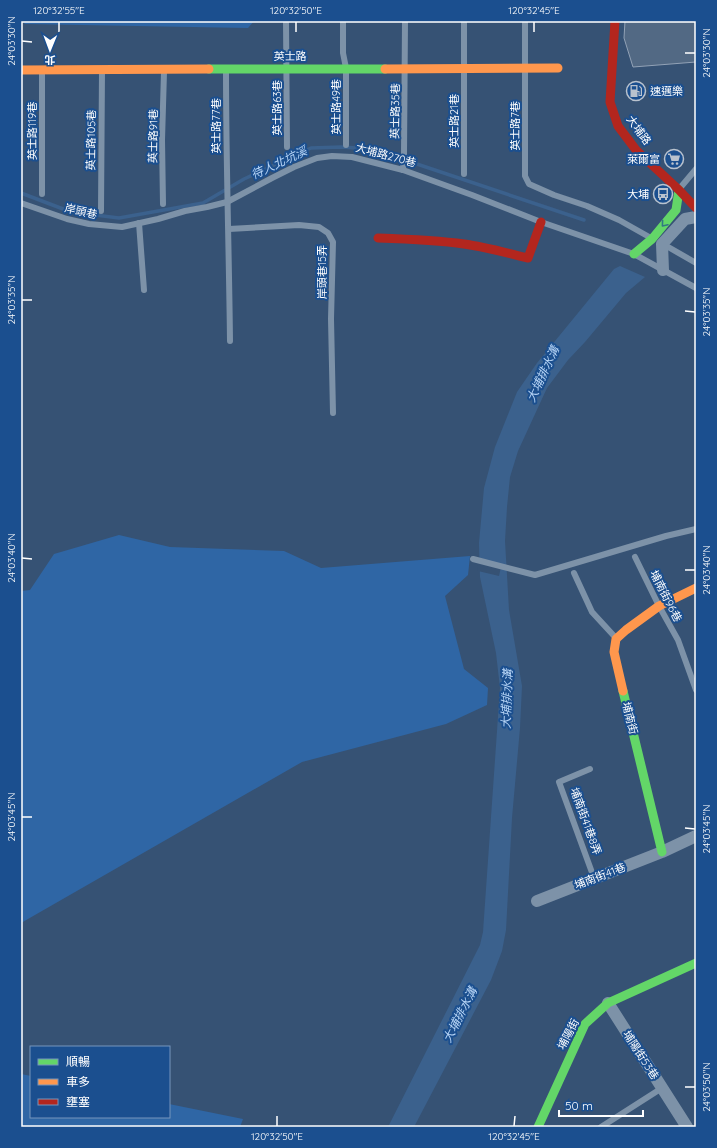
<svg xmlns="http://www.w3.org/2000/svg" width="717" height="1148" viewBox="0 0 717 1148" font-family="Quicksand,'Noto Sans TC',sans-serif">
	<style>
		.green { fill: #2f66a5 }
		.water { fill: #3b618d }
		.pier { fill: #365274 }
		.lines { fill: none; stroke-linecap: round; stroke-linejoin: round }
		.stream { stroke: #3b618d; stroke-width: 3.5 }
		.building { fill: #526984; stroke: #92a2b6 }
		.lane { stroke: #7d92a8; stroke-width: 6 }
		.street { stroke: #7d92a8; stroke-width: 12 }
		.fast { stroke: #63d668; stroke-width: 9 }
		.slow { stroke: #ff974d; stroke-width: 9 }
		.jam { stroke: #b3261e; stroke-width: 9 }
		.oneway { stroke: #317883 }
		.ticks { fill: none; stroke: #fff; stroke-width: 1.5 }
		.labels { text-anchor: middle; stroke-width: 4; stroke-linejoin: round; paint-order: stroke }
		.street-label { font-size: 11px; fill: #fff; stroke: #1b4f8f }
		.poi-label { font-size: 11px; fill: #fff; stroke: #1b4f8f; text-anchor: end }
		.water-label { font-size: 12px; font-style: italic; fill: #b5d3f5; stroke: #1b4f8f }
		.neatline { fill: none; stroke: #fff; stroke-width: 1.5 }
		.ticks-label { font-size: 10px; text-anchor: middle; fill: #fff }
	</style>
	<rect width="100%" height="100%" fill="#365274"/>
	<g class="green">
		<path d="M 22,21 L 254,21 L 248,28 L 25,24 Z"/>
		<path d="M 119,535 L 170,547 L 284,551 L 321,568 L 470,556 L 468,575 L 445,596 L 464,669 L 488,688 L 487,705 L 446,724 L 302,762 L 21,923 L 21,591 L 30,590 L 54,554 Z"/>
		<path d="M 21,1074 L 31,1076 L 31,1117 L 169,1117 L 169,1104 L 243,1119 L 240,1127 L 21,1127 Z"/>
	</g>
	<path class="water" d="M 620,266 L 645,277 L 626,293 L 585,342 L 568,360 L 547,388 L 518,451 L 510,477 L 507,507 L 505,541 L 509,610 L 522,686 L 520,728 L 512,818 L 506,930 L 502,951 L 491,980 L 414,1127 L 388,1127 L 480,945 L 483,932 L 500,688 L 496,653 L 480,577 L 479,543 L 484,488 L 495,447 L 517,392 L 537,363 L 614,269 Z"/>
	<path class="pier" d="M 477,562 L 501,567 L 499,576 L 478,571 Z"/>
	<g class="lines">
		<path class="stream" d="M 21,193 L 71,212 L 119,218 L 203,203 L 244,179 L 311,148 L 341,147 L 372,149 L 584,220"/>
	</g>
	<path class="building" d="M 625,21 L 696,21 L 696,62 L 633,67 L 624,38 Z"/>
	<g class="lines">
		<g class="lane">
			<path d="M 286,21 L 287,147"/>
			<path d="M 343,21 L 343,53 L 346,68 L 346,145"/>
			<path d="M 464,21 L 464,174"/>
			<path d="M 525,21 L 525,176 L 529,184 L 554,195 L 587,206 L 619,220 L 651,238"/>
			<path d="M 226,71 C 226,161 229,251 230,341"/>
			<path d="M 403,170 L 404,154 L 405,21"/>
			<path d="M 680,188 L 696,169"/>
			<path d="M 42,194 L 42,71"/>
			<path d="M 21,203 L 67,219 L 89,224 L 122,227 L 158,219 L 185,211 L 207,207 L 227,202 L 272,178 L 294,167 L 317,158 L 332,156 L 352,157 L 403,170 L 472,195 L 541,222 L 634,254 L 696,288"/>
			<path d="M 163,204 L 162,140 L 164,72"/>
			<path d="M 101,211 L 102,71"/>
			<path d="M 139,223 L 144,290"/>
			<path d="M 229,229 L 299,225 L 319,227 L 328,233 L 333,242 L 331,319 L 333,413"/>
			<path d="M 663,244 L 696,263"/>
			<path d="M 635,557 L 659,606 L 678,640 L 696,690"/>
			<path d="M 473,559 L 535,575 L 666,536 L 696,529"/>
			<path d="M 574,573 L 592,612 L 615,637"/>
			<path d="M 590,769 L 559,782 L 594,878"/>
			<path d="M 601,1127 L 662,1088"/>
		</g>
		<g class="street">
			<path d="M 663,270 L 662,244 L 685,219 L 696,217"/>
			<path d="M 537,901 L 662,852 L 696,836"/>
			<path d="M 608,1003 L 687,1127"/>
		</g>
		<g class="fast">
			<path d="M 209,69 L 385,69"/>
			<path d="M 634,254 L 652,239 L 676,210 L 679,190"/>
			<path d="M 623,691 L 662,852"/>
			<path d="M 538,1127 L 585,1024 L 608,1003 L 696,963"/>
		</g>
		<g class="slow">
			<path d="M 385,69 L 558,68"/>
			<path d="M 21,70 L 209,69"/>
			<path d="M 623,691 L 614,652 L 616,639 L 626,630 L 659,606 L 696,588"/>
		</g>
		<g class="jam">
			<path d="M 615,21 L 610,102 L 618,126 L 636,150 L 679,190 L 696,208"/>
			<path d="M 378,238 C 407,239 436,240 464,244 C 486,247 507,253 528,258 L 541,222"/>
		</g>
	</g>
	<defs><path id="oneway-chevron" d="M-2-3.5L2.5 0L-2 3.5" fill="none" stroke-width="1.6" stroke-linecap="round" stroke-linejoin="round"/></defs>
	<use class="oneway" href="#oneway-chevron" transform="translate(664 224) rotate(130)"/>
	<path class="ticks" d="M 59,32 L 59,22M 296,32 L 296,22M 534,32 L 534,22M 22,41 L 32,42M 685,53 L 695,53M 22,300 L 32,300M 685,311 L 695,312M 22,558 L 32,559M 685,570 L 695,570M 22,817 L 32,817M 685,828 L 695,829M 685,1087 L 695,1087M 277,1126 L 277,1116M 514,1126 L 515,1116"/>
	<defs>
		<symbol id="fuel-ring" viewBox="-11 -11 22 22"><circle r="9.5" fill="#1b4f8f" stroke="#b9c2ce" stroke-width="1.5"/><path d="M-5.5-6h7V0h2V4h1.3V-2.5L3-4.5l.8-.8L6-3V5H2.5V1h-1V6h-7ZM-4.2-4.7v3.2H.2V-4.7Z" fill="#b9c2ce"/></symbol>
		<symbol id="supermarket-ring" viewBox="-11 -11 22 22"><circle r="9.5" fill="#1b4f8f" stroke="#b9c2ce" stroke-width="1.5"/><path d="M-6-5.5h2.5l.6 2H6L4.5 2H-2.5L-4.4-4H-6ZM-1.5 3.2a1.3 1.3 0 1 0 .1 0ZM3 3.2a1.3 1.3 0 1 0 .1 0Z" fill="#b9c2ce"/></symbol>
		<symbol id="bus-ring" viewBox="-11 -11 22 22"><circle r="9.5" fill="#1b4f8f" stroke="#b9c2ce" stroke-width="1.5"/><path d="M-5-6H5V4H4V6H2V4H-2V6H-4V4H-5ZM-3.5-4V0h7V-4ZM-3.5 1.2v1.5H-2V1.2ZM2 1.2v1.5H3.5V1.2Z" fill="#b9c2ce"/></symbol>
	</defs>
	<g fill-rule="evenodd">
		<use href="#fuel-ring" x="625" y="80" width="22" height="22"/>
		<use href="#supermarket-ring" x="663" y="148" width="22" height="22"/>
		<use href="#bus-ring" x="652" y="183" width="22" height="22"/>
	</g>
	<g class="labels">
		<g class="street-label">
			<text x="290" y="60">英士路</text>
			<text transform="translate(336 107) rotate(-90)" y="4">英士路49巷</text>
			<text transform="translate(277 108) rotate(-90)" y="4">英士路63巷</text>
			<text transform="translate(395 111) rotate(-89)" y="4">英士路35巷</text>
			<text transform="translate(454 121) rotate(-90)" y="4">英士路21巷</text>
			<text transform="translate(216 126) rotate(-90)" y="4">英士路77巷</text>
			<text transform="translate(515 126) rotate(-90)" y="4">英士路7巷</text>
			<text transform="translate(639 130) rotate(54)" y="4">大埔路</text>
			<text transform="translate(32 131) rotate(-90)" y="4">英士路119巷</text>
			<text transform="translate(153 136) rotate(-89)" y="4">英士路91巷</text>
			<text transform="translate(91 140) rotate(-89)" y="4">英士路105巷</text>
			<text transform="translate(386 155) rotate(15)" y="4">大埔路270巷</text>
			<text transform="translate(81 211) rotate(13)" y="4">岸頭巷</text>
			<text transform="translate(322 272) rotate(-90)" y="4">岸頭巷15弄</text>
			<text transform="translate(666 596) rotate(63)" y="4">埔南街96巷</text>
			<text transform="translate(630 718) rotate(76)" y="4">埔南街</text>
			<text transform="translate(586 821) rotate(70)" y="4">埔南街41巷8弄</text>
			<text transform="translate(600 876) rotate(-21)" y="4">埔南街41巷</text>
			<text transform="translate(568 1034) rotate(-62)" y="4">埔陽街</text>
			<text transform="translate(641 1055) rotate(57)" y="4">埔陽街53巷</text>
		</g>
		<g class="poi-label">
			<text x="650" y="95" text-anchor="start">速邁樂</text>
			<text x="660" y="163">萊爾富</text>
			<text x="649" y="198">大埔</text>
		</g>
		<g class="water-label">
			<text transform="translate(279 163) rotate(-25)" y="4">待人北坑溪</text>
			<text transform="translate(543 374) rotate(-65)" y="4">大埔排水溝</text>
			<text transform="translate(507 699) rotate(-88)" y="4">大埔排水溝</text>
			<text transform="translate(460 1015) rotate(-63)" y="4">大埔排水溝</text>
		</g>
	</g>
	<rect width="717" height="1148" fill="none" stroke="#1b4f8f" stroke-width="44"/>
	<rect x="30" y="1046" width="140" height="72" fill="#1b4f8f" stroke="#7695bc"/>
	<rect x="38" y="1059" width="20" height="6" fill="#63d668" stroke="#7695bc"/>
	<text x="66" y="1066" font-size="12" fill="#ffffff">順暢</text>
	<rect x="38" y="1079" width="20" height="6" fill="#ff974d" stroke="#7695bc"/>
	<text x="66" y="1086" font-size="12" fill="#ffffff">車多</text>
	<rect x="38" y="1099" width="20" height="6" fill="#b3261e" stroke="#7695bc"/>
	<text x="66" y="1106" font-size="12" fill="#ffffff">壅塞</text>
	<g transform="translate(50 50) rotate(181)" stroke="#1b4f8f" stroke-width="3" paint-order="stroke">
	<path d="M0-3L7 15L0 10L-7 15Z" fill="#ffffff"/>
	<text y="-6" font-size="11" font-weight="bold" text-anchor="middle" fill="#ffffff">北</text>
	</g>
	<path d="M559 1110v6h84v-6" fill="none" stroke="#ffffff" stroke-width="2"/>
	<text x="565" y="1110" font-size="12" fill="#ffffff" stroke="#1b4f8f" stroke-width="3" paint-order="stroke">50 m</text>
	<rect x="22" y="22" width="673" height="1104" class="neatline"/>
	<g class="ticks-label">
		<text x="59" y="14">120°32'55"E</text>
		<text x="296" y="14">120°32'50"E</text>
		<text x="534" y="14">120°32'45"E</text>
		<text transform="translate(11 41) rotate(-90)" y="4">24°03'30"N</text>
		<text transform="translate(706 53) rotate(-90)" y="4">24°03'30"N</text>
		<text transform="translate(11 300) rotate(-90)" y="4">24°03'35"N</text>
		<text transform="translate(706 312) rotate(-90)" y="4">24°03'35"N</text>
		<text transform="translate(11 558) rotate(-90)" y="4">24°03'40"N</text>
		<text transform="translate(706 570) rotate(-90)" y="4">24°03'40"N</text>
		<text transform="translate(11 817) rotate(-90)" y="4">24°03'45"N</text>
		<text transform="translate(706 829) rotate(-90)" y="4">24°03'45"N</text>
		<text transform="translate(706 1087) rotate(-90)" y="4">24°03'50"N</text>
		<text x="277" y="1140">120°32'50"E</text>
		<text x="514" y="1140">120°32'45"E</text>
	</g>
</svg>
